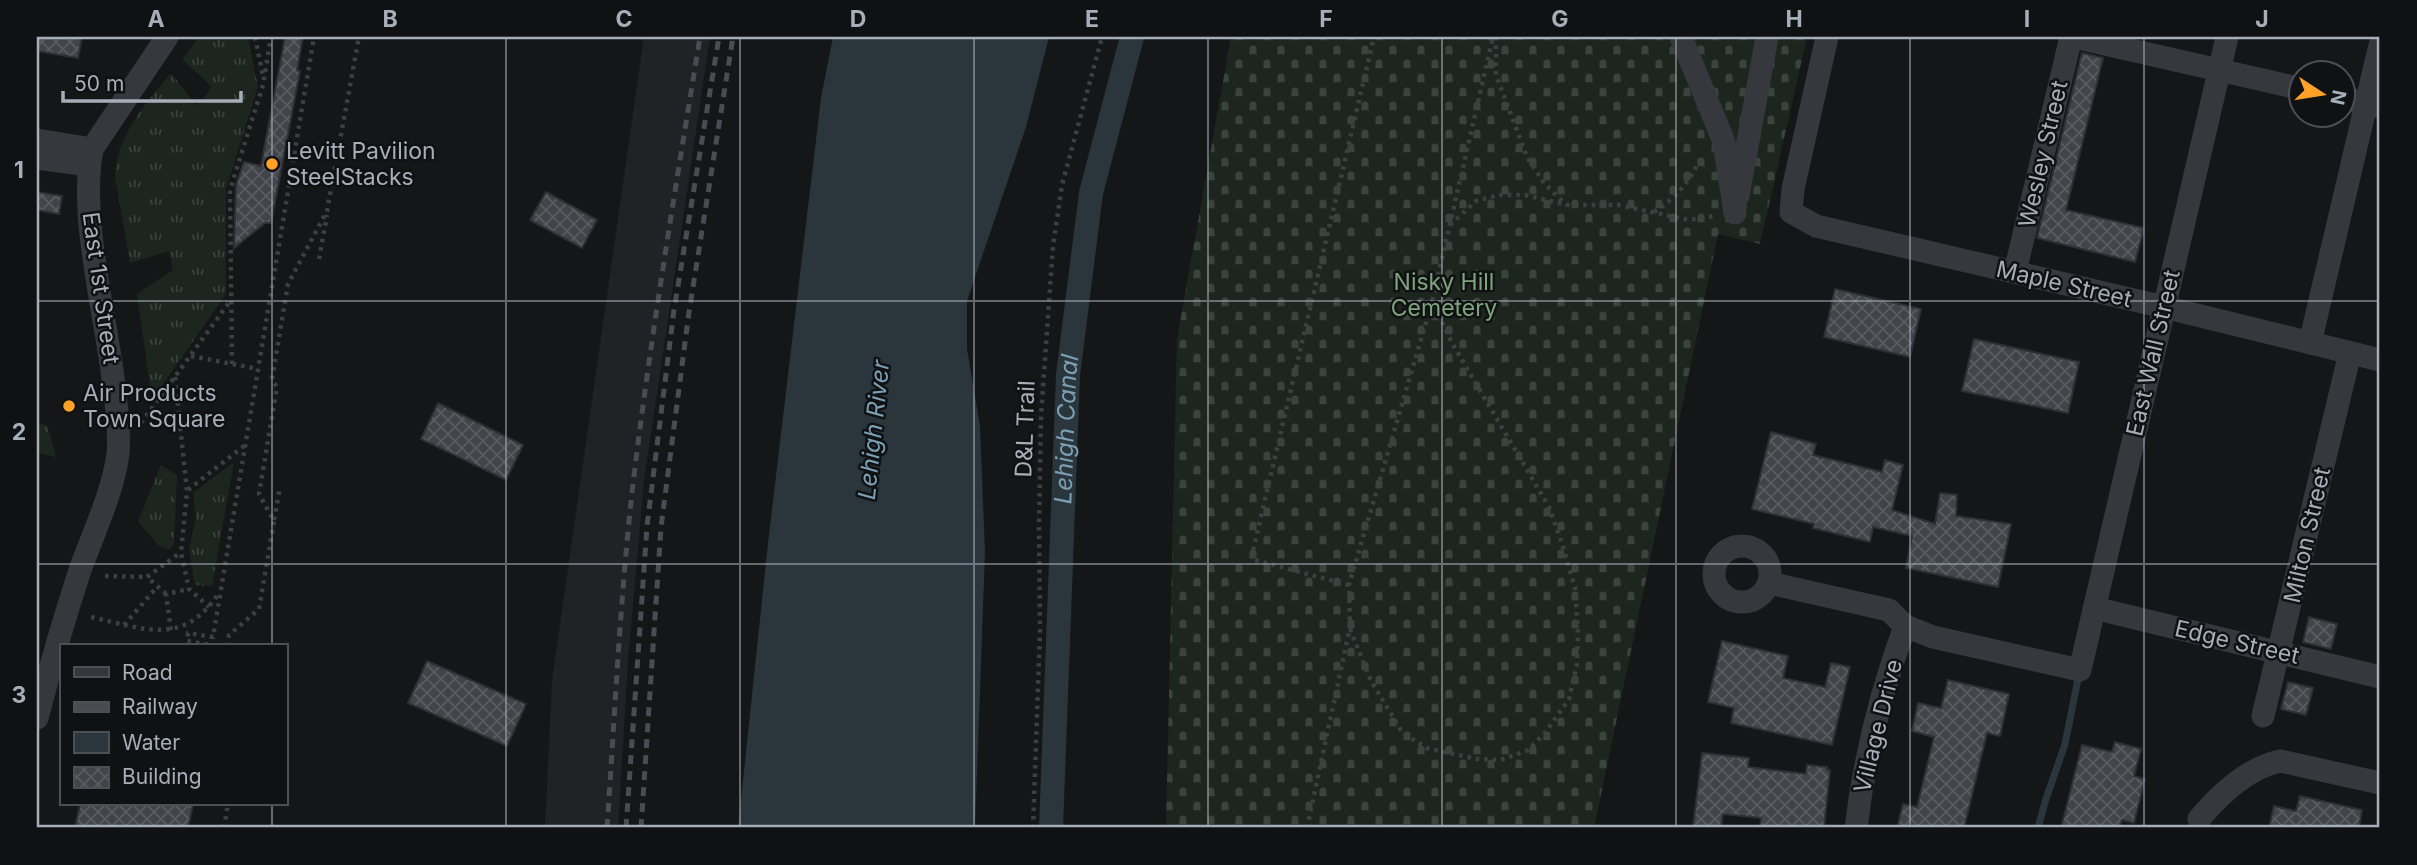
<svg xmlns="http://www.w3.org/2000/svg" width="2417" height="865" viewBox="0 0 2417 865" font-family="Inter,sans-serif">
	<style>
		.built { fill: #212225 }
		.grass { fill: url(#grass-tufts) }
		.cemetery { fill: url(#cemetery-stones) }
		.water { fill: #2b363c }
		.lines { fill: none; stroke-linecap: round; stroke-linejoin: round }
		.stream { stroke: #2b363c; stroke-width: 7 }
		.canal { stroke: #2b363c; stroke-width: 24 }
		.building { fill: url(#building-cross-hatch); stroke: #2f3034; stroke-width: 2 }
		.path { stroke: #3c3f44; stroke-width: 4.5; stroke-dasharray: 3.5 5; stroke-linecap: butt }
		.minor { stroke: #36383d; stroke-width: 23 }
		.rail { stroke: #494c52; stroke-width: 5; stroke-dasharray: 9 7; stroke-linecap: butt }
		.grid { fill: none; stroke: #a6aeb9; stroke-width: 2; stroke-opacity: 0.55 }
		.poi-dot { fill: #fea227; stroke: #101113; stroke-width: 2.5 }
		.labels { text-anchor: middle; stroke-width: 5; stroke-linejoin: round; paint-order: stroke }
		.poi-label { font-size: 23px; fill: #a6aeb9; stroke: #101113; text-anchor: start }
		.street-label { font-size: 23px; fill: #a6aeb9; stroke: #101113 }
		.park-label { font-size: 23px; fill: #7da57c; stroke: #101113 }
		.water-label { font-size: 24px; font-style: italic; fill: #7ba0b6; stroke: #101113 }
		.neatline { fill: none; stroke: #a6aeb9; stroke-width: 2.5 }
		.grid-label { font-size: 23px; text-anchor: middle; font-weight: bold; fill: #a6aeb9 }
	</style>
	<defs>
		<pattern id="grass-tufts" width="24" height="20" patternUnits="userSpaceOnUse" patternTransform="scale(1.75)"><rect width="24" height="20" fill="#1d261e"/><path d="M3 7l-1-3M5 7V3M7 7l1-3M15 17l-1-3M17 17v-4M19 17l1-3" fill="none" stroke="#3b433d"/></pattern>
		<pattern id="cemetery-stones" width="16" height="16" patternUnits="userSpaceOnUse" patternTransform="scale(1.75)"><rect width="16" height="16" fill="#1d261e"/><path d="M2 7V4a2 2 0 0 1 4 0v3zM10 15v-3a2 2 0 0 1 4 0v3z" fill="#3b433d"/></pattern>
		<pattern id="building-cross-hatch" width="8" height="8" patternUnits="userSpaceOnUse" patternTransform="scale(1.75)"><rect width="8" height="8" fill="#414448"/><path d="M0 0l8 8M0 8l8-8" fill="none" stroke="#595c60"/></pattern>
	</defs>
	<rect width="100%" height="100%" fill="#151618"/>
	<path class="built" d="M 644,37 L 710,37 L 644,481 L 628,662 L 618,828 L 545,828 L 552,681 Z"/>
	<g class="grass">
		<path d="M 199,37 L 248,37 L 258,87 L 226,189 L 226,294 L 152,400 L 137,294 L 173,270 L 169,251 L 130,263 L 115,177 C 116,136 146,103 171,73 L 197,106 L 212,87 L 182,59 Z"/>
		<path d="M 37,424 L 47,425 L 56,457 L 37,453 Z"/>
		<path d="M 234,462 L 212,586 L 195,585 L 189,549 L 196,518 L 193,493 Z"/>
		<path d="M 161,465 L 177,475 L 174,543 L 170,550 L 158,545 L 138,521 Z"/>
	</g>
	<path class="cemetery" d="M 1231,37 L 1807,37 L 1760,244 L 1718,234 L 1594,828 L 1166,828 L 1177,339 Z"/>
	<path class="water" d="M 833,37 L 1049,37 L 1026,127 L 967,301 L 967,349 L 980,426 L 985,552 L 975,828 L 738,828 L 768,543 L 821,98 Z"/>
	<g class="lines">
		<path class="stream" d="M 2038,828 L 2045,802 L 2065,744 L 2079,674"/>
		<path class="canal" id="s1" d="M 1051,828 L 1068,375 L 1091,193 L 1132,37"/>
	</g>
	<g class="building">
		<path d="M 37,37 L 82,37 L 78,58 L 37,51 Z"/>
		<path d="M 285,37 L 303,37 L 297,70 L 300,71 L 271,223 L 265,223 L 234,248 L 236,185 L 244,162 L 261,166 Z"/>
		<path d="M 2082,53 L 2103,58 L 2066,210 L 2144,228 L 2135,262 L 2037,238 Z"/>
		<path d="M 37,192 L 62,196 L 59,214 L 37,210 Z"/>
		<path d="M 546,192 L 597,220 L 582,248 L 530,220 Z"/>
		<path d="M 1835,289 L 1921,309 L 1910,357 L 1824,337 Z"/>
		<path d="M 1974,339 L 2079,362 L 2068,413 L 1962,391 Z"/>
		<path d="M 438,403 L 523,445 L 506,480 L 421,439 Z"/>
		<path d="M 1771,432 L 1816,444 L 1813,455 L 1882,472 L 1885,460 L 1903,465 L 1892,510 L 1935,524 L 1940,493 L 1957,495 L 1956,516 L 2011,524 L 1998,587 L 1906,568 L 1912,536 L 1873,527 L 1870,542 L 1813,528 L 1814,524 L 1752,509 Z"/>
		<path d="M 2309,617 L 2337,624 L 2331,649 L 2303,642 Z"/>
		<path d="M 1722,641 L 1788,656 L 1783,678 L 1825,687 L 1831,663 L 1850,667 L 1832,745 L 1731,723 L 1734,708 L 1708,702 Z"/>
		<path d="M 427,661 L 526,704 L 507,746 L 408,703 Z"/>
		<path d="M 1948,680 L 2009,694 L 2000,736 L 1987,733 L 1964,828 L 1897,828 L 1903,804 L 1917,807 L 1934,737 L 1912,731 L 1918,703 L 1941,708 Z"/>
		<path d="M 2288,682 L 2313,688 L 2306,715 L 2281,709 Z"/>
		<path d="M 2115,742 L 2141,749 L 2134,776 L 2145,779 L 2134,823 L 2122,820 L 2120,828 L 2061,828 L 2082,745 L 2112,752 Z"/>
		<path d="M 1702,753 L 1749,758 L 1748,767 L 1806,774 L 1807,765 L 1827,767 L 1827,770 L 1830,770 L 1824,828 L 1760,828 L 1761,818 L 1723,814 L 1721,828 L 1693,827 Z"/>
		<path d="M 2300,796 L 2362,810 L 2359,828 L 2269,828 L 2274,806 L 2296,811 Z"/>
		<path d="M 80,804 L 193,804 L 188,828 L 75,828 Z"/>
	</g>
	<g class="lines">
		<g class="path">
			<path d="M 255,37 L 263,76"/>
			<path d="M 1496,37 L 1496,75 L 1527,157 L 1544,183 L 1566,205"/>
			<path d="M 1654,212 C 1678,197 1690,180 1702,156"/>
			<path d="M 1450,225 L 1476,201 L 1499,195 L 1525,195 L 1567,205 L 1618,205 L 1689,220 L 1716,216"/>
			<path d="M 319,259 L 327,215"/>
			<path d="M 191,356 L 258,369"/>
			<path d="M 232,364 L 230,190 L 263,85 L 271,37"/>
			<path d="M 175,377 L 187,491 L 181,553 L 189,589 L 209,607"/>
			<path d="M 141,423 L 231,300"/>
			<path d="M 188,490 L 244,446"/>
			<path d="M 274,520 L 280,487"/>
			<path d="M 105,576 L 147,577"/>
			<path d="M 1349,585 L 1251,559 L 1374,37"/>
			<path d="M 166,594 L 147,577 L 180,553"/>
			<path d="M 91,617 C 145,629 183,647 219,593"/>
			<path d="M 124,625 L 157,587"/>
			<path d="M 1350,629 L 1371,681 L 1402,732 L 1426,748 L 1477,759 L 1501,760 L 1528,750 L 1545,733 L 1569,699 L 1577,664 L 1578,632 L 1575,588 L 1562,543 L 1549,507 L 1452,343 L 1433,303"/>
			<path d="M 171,630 L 166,594 L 189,589"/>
			<path d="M 216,646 L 187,641 L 188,633 L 213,637 L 314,37"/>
			<path d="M 227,646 L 229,635 L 259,609 L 274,521 L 259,494 L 277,387 L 272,379 L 288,284 L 327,211 L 359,37"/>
			<path d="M 224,828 L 228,804"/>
			<path d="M 1033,828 L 1040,631 L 1039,527 L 1041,416 L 1053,246 L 1062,185 L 1102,37"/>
			<path d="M 1307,828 L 1350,627 L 1349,585 L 1432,302 L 1493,37"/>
		</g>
		<g class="minor">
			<path d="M 1681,37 L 1724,142 L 1735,213"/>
			<path d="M 1827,37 L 1793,189 L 1791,212 L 1816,226 L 2164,307 L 2380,360"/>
			<path d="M 2074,37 L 2302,89"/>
			<path d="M 2344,98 L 2380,107"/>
			<path d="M 37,140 L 92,149"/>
			<path d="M 37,158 L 89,165"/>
			<path d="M 1738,196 L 1767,37"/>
			<path d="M 2015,272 L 2071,37"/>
			<path d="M 2310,343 L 2380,45"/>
			<circle cx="1742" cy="574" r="28"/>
			<path d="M 1769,583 L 1889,610 L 1905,626 L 1933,637 L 2080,670 L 2227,37"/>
			<path d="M 2094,608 L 2380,677"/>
			<path d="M 2263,716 L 2350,353"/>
			<path d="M 37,718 C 50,668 64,619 80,570 C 93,534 113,492 118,454 C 120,432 117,408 114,386 C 106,314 79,219 92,149 L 167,37"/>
			<path d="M 2199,819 C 2220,794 2248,768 2280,761 L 2380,783"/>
			<path d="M 1856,828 C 1864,759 1881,692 1905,626"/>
		</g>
		<g class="rail">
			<path d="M 607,828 C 615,713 620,598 633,484 C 651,334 676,185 700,37"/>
			<path d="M 626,828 L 647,526 L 674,310 L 719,37"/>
			<path d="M 641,828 L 661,527 L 689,312 L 733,37"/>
		</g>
	</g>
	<path class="grid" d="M 272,37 L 272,646M 506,37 L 506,828M 740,37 L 740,828M 974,37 L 974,828M 1208,37 L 1208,828M 1442,37 L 1442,828M 1676,37 L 1676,828M 1910,37 L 1910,828M 2144,37 L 2144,828M 37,301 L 2380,301M 37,564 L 2380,564M 272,804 L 272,828"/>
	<g class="poi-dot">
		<circle cx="272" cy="164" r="7"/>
		<circle cx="69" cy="406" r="7"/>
	</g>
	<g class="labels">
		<g class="poi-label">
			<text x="286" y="159">Levitt Pavilion<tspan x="286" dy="26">SteelStacks</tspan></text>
			<text x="83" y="401">Air Products<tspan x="83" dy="26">Town Square</tspan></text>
		</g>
		<g class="street-label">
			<text transform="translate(2043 154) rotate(-77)" y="8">Wesley Street</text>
			<text transform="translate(2064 284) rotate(13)" y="8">Maple Street</text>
			<text transform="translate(101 288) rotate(82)" y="8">East 1st Street</text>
			<text transform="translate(2153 353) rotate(-77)" y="8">East Wall Street</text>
			<text transform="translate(1025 429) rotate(-88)" y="8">D&amp;L Trail</text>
			<text transform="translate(2307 535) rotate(-77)" y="8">Milton Street</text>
			<text transform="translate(2237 642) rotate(13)" y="8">Edge Street</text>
			<text transform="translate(1878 726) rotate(-76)" y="8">Village Drive</text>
		</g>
		<g class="park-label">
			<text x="1444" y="290">Nisky Hill<tspan x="1444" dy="26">Cemetery</tspan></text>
		</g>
		<g class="water-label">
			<text dy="8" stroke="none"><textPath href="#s1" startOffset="399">Lehigh Canal</textPath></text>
			<text transform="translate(874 430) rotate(-84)" y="8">Lehigh River</text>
		</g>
	</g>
	<rect width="2417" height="865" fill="none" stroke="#101113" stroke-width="77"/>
	<rect x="60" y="644" width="228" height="161" fill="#101113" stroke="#4c5055" stroke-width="2"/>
	<rect x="74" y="667" width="35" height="10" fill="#36383d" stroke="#4c5055" stroke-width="2"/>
	<text x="122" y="680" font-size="21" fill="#a6aeb9">Road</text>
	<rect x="74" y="702" width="35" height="10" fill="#494c52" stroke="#4c5055" stroke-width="2"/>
	<text x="122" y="714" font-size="21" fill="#a6aeb9">Railway</text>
	<rect x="74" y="732" width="35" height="21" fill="#2b363c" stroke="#4c5055" stroke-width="2"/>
	<text x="122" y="750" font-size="21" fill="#a6aeb9">Water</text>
	<rect x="74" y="767" width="35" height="21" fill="url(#building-cross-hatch)" stroke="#4c5055" stroke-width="2"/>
	<text x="122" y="784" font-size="21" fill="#a6aeb9">Building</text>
	<g transform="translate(2322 94) rotate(102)"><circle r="33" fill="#101113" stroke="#4c5055" stroke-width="2"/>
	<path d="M0-5L12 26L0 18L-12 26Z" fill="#fea227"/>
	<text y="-10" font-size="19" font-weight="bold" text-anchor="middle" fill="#a6aeb9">N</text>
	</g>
	<path d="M63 91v10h178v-10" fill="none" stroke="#a6aeb9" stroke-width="3.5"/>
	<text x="74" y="91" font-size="21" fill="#a6aeb9" stroke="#101113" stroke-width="5" paint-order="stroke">50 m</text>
	<rect x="38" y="38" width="2340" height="788" class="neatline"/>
	<g class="grid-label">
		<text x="156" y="27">A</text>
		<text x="390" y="27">B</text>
		<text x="624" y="27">C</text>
		<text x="858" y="27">D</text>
		<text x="1092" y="27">E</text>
		<text x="1326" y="27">F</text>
		<text x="1560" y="27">G</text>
		<text x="1794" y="27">H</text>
		<text x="2027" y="27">I</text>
		<text x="2262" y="27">J</text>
		<text x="19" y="178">1</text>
		<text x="19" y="440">2</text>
		<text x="19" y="703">3</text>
	</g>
</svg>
